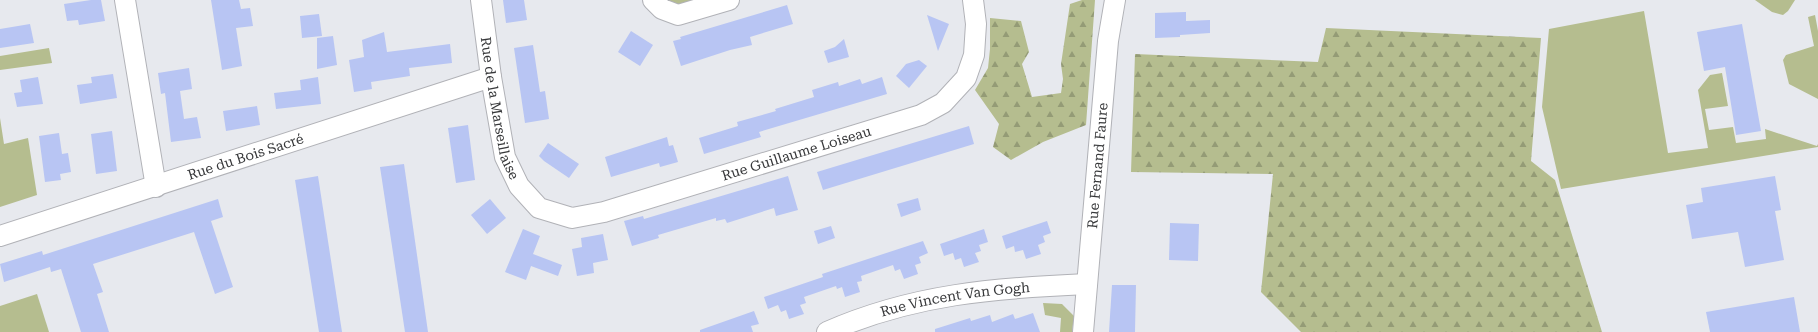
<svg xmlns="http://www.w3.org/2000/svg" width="1818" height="332" viewBox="0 0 1818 332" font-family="'Roboto Serif',serif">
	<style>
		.green { fill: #b5bd8f }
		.forest { fill: url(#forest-firs) }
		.building { fill: #b8c5f3 }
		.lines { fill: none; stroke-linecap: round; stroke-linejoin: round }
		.minor-casing { stroke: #b1b2b7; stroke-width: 22 }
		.minor { stroke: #fff; stroke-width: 20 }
		.labels { text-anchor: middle; stroke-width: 3; stroke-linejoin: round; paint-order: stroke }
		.street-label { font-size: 14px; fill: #37383a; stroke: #f4f6fb }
	</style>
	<defs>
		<pattern id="forest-firs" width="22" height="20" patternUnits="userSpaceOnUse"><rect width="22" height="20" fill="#b5bd8f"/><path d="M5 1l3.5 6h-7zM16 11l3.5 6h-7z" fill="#949b76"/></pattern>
	</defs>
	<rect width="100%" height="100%" fill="#e7e9ee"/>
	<g class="green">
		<path d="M 667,0 L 699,0 L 678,6 Z"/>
		<path d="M 1755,0 L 1795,0 L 1788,11 L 1783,15 L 1772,12 Z"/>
		<path d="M 1644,11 L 1668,153 L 1708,148 L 1698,90 L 1710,75 L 1722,73 L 1728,106 L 1705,109 L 1709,130 L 1733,127 L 1736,143 L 1766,139 L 1765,129 L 1817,146 L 1818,144 L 1818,147 L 1561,189 L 1542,107 L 1549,29 Z"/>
		<path d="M 1815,15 L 1818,31 L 1818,99 L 1789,84 L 1783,60 L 1786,55 L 1814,46 L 1808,17 Z"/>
		<path d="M 49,48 L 52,63 L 0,70 L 0,56 Z"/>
		<path d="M 0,118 L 4,144 L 28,138 L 37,195 L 0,207 Z"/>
		<path d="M 37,294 L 49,332 L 0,332 L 0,306 Z"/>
		<path d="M 1043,303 L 1062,304 L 1074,316 L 1072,332 L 1060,332 L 1061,318 L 1045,315 Z"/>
	</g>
	<g class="forest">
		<path d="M 1082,0 L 1095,0 L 1086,125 L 1043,142 L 1011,160 L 993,147 L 999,124 L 975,90 L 988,68 L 990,49 L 990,18 L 1021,21 L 1029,52 L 1022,64 L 1032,97 L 1061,93 L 1063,79 L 1061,64 L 1070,4 Z"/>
		<path d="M 1326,28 L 1541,38 L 1531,161 L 1555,180 L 1602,332 L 1301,332 L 1261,292 L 1273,174 L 1131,172 L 1135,54 L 1318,62 Z"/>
	</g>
	<g class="building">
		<path d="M 91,0 L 101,0 L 105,21 L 79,25 L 78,20 L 67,21 L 64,4 Z"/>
		<path d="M 211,0 L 239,0 L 241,9 L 250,8 L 253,26 L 236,28 L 242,66 L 222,70 Z"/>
		<path d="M 503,0 L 524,0 L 527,20 L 506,23 Z"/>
		<path d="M 787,5 L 793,24 L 750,37 L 752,45 L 730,50 L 681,66 L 673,41 L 681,39 L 680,37 Z"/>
		<path d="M 1186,12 L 1186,21 L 1210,20 L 1210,33 L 1180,35 L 1180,37 L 1155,38 L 1155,13 Z"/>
		<path d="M 319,14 L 322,36 L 302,38 L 300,16 Z"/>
		<path d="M 927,15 L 949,24 L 938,51 Z"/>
		<path d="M 30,24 L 34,43 L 0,48 L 0,29 Z"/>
		<path d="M 1742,24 L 1761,131 L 1736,135 L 1725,67 L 1704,71 L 1697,32 Z"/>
		<path d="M 631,31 L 653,45 L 640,66 L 618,52 Z"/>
		<path d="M 384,32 L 387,52 L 450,44 L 452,63 L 409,68 L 410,76 L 371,82 L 372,89 L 354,92 L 349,60 L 364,57 L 362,40 Z"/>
		<path d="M 333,36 L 337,65 L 317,69 L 317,38 Z"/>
		<path d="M 844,39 L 849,57 L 828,63 L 824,51 L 835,47 Z"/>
		<path d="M 533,45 L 540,92 L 545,91 L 549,119 L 525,123 L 514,48 Z"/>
		<path d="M 919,60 L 927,66 L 909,88 L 896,76 L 906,64 Z"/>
		<path d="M 189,68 L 192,89 L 180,91 L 184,119 L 197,117 L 201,138 L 171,142 L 165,93 L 161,94 L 158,73 Z"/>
		<path d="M 113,74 L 117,98 L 80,104 L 77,85 L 92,83 L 91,77 Z"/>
		<path d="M 38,77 L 43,104 L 17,107 L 14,93 L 22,92 L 20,80 Z"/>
		<path d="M 318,77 L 321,104 L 276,109 L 274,93 L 301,90 L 300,80 Z"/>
		<path d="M 882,77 L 887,94 L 759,132 L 761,137 L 704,154 L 699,138 L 738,126 L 737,122 L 776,111 L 775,109 L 814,97 L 812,90 L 838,82 L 839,86 L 860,79 L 862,84 Z"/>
		<path d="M 257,106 L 260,125 L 226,131 L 223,111 Z"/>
		<path d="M 468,125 L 475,180 L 456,183 L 448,128 Z"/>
		<path d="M 969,126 L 974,144 L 823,190 L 817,172 Z"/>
		<path d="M 112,131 L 117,171 L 96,174 L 91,134 Z"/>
		<path d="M 59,133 L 62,154 L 68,153 L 71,172 L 60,174 L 61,180 L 45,182 L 39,136 Z"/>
		<path d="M 667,137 L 669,146 L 673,145 L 678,162 L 660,167 L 659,163 L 611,177 L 605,157 Z"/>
		<path d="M 548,143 L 579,164 L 569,178 L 544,161 L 539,156 Z"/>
		<path d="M 404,164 L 428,332 L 405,332 L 380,167 Z"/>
		<path d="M 318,176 L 342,332 L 319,332 L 295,180 Z"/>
		<path d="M 788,176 L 798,210 L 776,216 L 774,208 L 727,223 L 725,219 L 716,221 L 716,218 L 658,235 L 659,238 L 632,246 L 624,221 L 643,216 L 644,219 Z"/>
		<path d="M 1775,176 L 1781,210 L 1775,211 L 1784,260 L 1745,267 L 1738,232 L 1692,239 L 1686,205 L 1703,202 L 1701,188 Z"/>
		<path d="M 918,198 L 921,210 L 901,217 L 897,204 Z"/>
		<path d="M 218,199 L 223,217 L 211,221 L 233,287 L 215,294 L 194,232 L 93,264 L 103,292 L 97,294 L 109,332 L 81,332 L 61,269 L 51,272 L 50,267 L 4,282 L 0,264 L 42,251 L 43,255 Z"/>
		<path d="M 490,199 L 506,218 L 487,234 L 471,215 Z"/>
		<path d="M 1047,221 L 1051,233 L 1043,236 L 1045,242 L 1038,245 L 1041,254 L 1026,259 L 1023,250 L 1015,252 L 1014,246 L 1006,249 L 1002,236 Z"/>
		<path d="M 1170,223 L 1199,224 L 1198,261 L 1169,260 Z"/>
		<path d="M 831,226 L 835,238 L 818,244 L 814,231 Z"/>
		<path d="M 523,229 L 540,236 L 533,254 L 562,265 L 558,276 L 531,266 L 526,280 L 505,272 Z"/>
		<path d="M 984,229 L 988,242 L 979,245 L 981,251 L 975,253 L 979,262 L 964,267 L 961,258 L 955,260 L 953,253 L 944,256 L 940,244 Z"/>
		<path d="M 603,234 L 608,260 L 593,263 L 594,273 L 577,276 L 572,249 L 582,247 L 581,238 Z"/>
		<path d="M 923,241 L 928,253 L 919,257 L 921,263 L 915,265 L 918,274 L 904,279 L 900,269 L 895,271 L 893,265 L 861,276 L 862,281 L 857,282 L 860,292 L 845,297 L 842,287 L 837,289 L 836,286 L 804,297 L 806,303 L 800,305 L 804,314 L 789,319 L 786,310 L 781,312 L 778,305 L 768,309 L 764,297 L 823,277 L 822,274 Z"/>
		<path d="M 1112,285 L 1136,285 L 1135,332 L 1109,332 Z"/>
		<path d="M 1794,297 L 1800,332 L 1710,332 L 1706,312 Z"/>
		<path d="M 754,311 L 759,324 L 751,326 L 753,332 L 700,332 L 700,330 Z"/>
		<path d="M 1033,313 L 1040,332 L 935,332 L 935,329 L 970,318 L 971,321 L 990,315 L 992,322 L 1013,314 L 1015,319 Z"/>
	</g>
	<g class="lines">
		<defs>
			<g id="minor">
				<path d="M 125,0 L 156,187"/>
				<path id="s1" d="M 481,0 L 491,77 L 505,157 L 519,186 L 539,208 L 572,218 L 604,212 L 921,115 L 943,103 L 966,78 L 974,55 L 976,24 L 973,0"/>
				<path d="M 653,0 L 662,9 L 678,15 L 729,0"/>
				<path id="s2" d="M 0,236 L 491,77"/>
				<path id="s3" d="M 827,332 C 913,294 995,288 1087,284"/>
				<path id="s4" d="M 1083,332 L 1108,41 L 1115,0"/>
			</g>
		</defs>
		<use href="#minor" class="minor-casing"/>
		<use href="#minor" class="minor"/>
	</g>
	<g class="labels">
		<g class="street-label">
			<text dy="5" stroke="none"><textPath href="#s1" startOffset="110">Rue de la Marseillaise</textPath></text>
			<text dy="5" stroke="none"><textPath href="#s1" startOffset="489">Rue Guillaume Loiseau</textPath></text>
			<text dy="5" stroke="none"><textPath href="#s2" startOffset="258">Rue du Bois Sacré</textPath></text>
			<text dy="5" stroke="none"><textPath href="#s4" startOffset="167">Rue Fernand Faure</textPath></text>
			<text dy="5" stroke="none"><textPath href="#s3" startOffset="133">Rue Vincent Van Gogh</textPath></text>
		</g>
	</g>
</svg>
